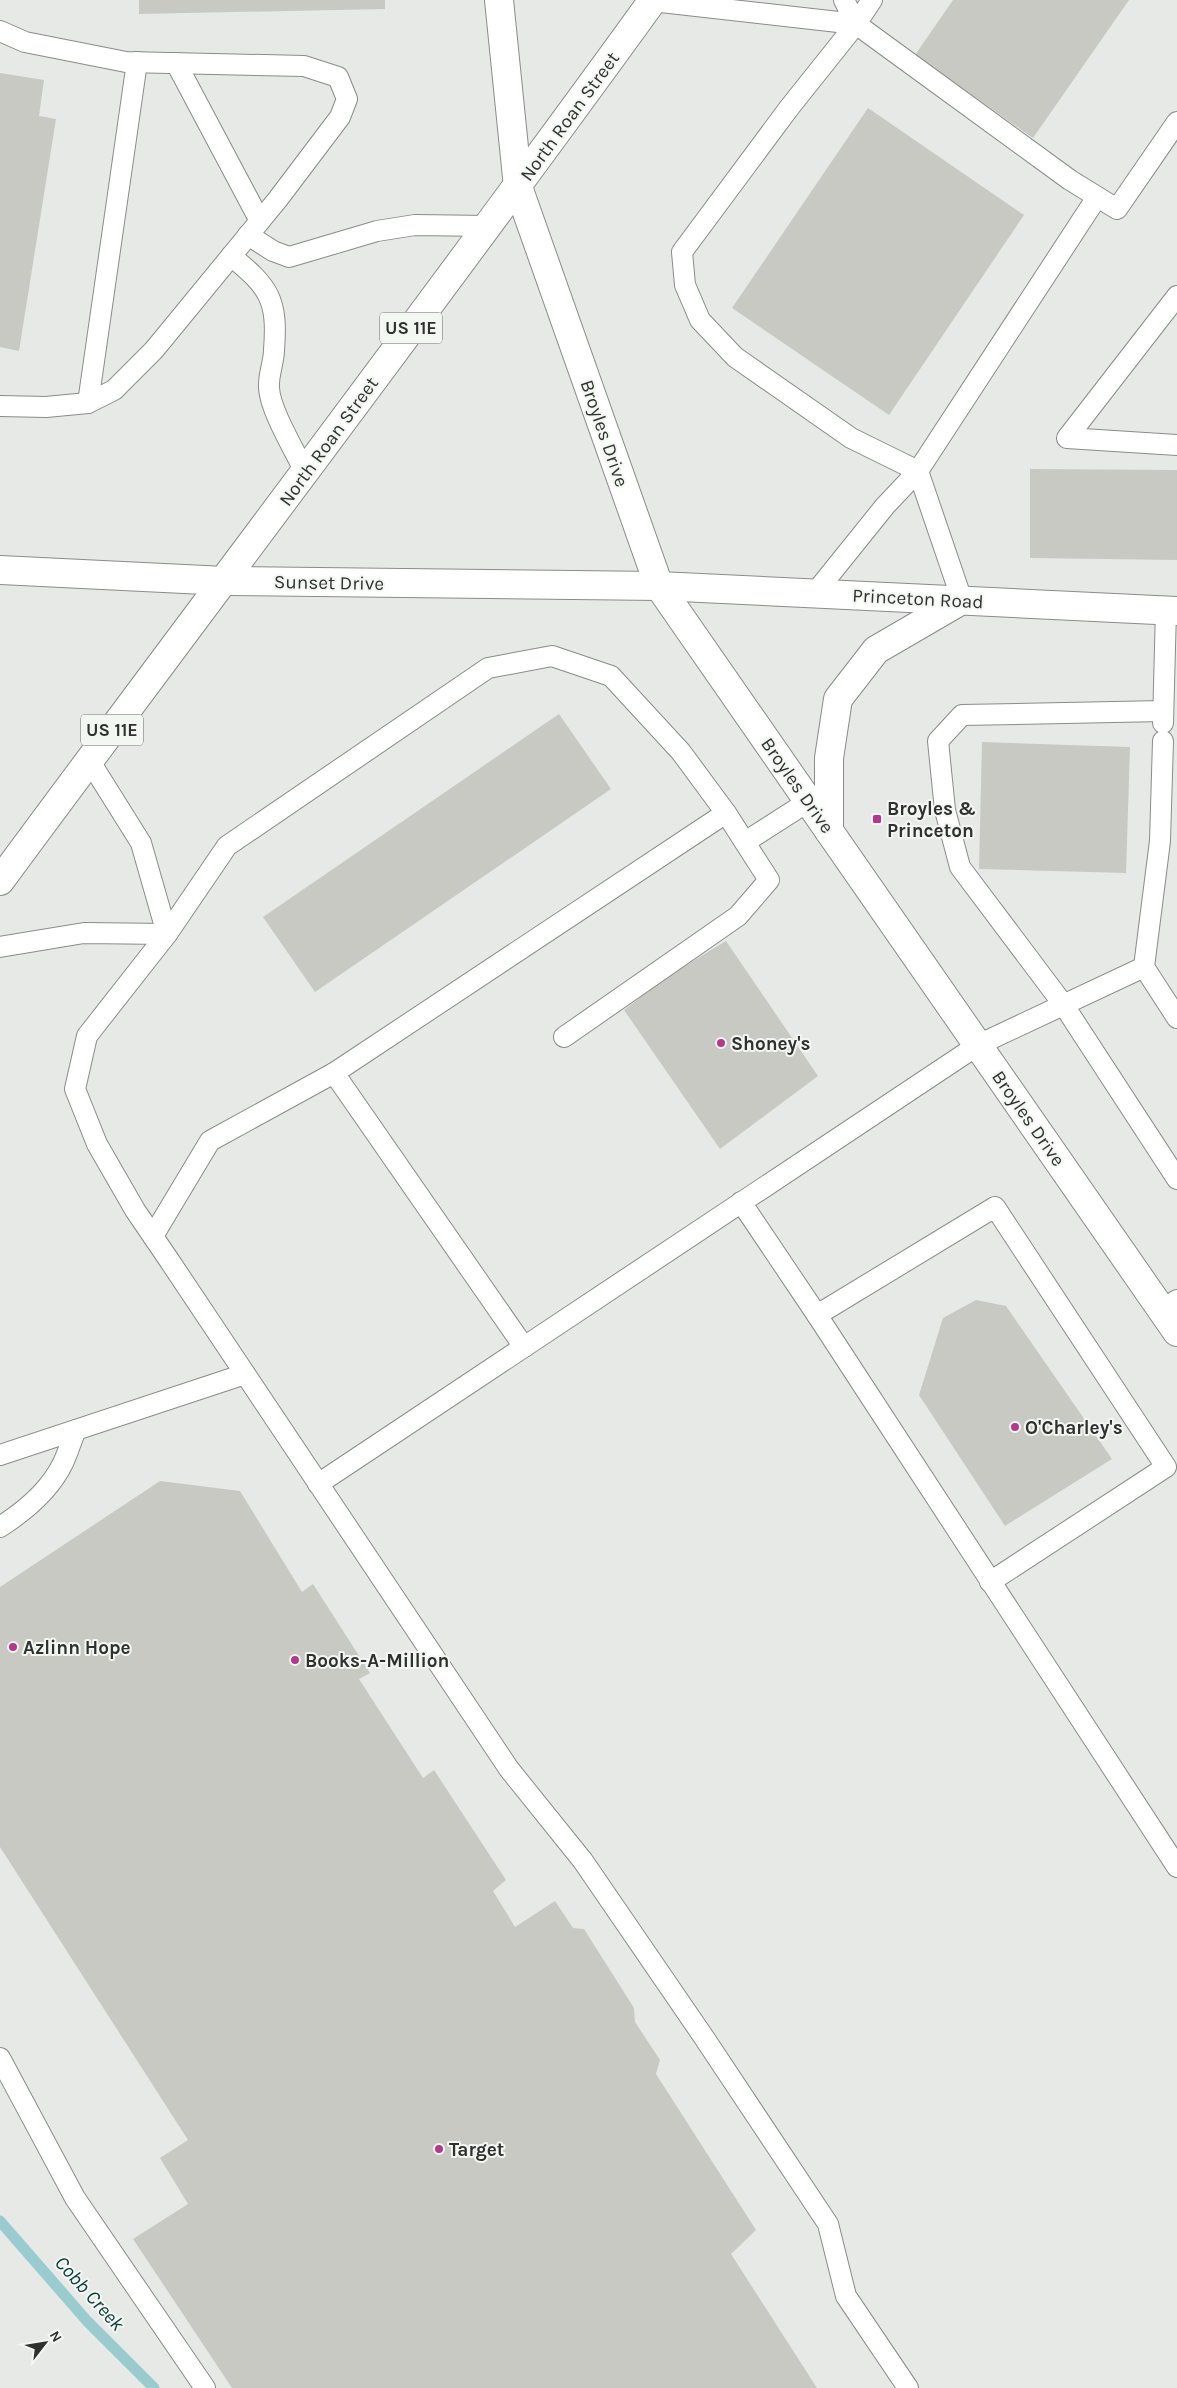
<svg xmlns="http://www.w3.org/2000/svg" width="1177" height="2388" viewBox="0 0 1177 2388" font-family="Karla,sans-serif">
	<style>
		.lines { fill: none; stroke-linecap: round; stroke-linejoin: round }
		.stream { stroke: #9acccf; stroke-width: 11 }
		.building { fill: #c9c9c4 }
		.service-casing { stroke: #898c88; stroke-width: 22 }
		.tertiary-casing { stroke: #898c88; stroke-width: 30 }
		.secondary-casing { stroke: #898c88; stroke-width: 30 }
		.primary-casing { stroke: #898c88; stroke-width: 30 }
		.service { stroke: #fff; stroke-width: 20 }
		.tertiary { stroke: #fff; stroke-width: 28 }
		.secondary { stroke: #fff; stroke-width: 28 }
		.primary { stroke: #fff; stroke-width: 28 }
		.poi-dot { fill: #b4398c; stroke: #f3f7f2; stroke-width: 2 }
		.labels { text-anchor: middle; stroke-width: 4; stroke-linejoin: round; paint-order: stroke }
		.shield { fill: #f3f7f2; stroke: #6a6c6a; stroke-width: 1 }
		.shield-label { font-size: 18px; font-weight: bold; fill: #2f312f }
		.street-label { font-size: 19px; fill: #2f312f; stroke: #f3f7f2 }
		.poi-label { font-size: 19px; font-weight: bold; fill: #2f312f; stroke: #f3f7f2; text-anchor: start }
		.water-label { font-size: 20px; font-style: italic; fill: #0b3c3e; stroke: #f3f7f2 }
	</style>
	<rect width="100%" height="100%" fill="#e6e9e5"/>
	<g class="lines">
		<path class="stream" d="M 0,2221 L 87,2321 L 154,2388"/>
	</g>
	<g class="building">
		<path d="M 139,0 L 385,0 L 385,9 L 139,14 Z"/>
		<path d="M 953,0 L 1129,0 L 1033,138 L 915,55 Z"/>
		<path d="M 0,73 L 44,80 L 39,116 L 56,119 L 19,351 L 0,347 Z"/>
		<path d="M 868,108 L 1024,215 L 889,415 L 732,308 Z"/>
		<path d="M 1030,469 L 1177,470 L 1177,560 L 1030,558 Z"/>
		<path d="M 559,714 L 611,789 L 315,992 L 263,917 Z"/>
		<path d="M 982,742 L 1130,747 L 1126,873 L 979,869 Z"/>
		<path d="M 726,941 L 818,1076 L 720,1149 L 624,1010 L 668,976 Z"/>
		<path d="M 976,1300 L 1006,1306 L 1112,1459 L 1005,1526 L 919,1395 L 943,1318 Z"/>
		<path d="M 160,1481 L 240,1491 L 302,1592 L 313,1584 L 370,1673 L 359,1679 L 423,1778 L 434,1770 L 506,1880 L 493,1891 L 515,1927 L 555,1901 L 573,1928 L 584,1929 L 634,2008 L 635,2022 L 660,2060 L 656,2074 L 756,2230 L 731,2254 L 817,2388 L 232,2388 L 133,2239 L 188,2204 L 160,2158 L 188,2140 L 0,1847 L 0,1587 Z"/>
	</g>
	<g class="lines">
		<defs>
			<g id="service">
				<path d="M 872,0 L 856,24 L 789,108 L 682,252 L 685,285 L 700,320 L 735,357 L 851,438 L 918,471 L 1097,197"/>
				<path d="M 652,1 L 856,24 L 844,0"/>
				<path d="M 856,24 L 1070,180 L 1117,209 L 1177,122"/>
				<path d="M 0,31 L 25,42 L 126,62 L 304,66 L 338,77 L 347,99 L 340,117 L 278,199 L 154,350 L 114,390 L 88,403 L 46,407 L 0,406"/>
				<path d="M 176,63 L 260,221"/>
				<path d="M 248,235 L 273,251 L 289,257 L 377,231 L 415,225 L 488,226"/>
				<path d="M 231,256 C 269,287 278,299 274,350 C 274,362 268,375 269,388 C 270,410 295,451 305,472"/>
				<path d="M 1177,296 L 1067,438 L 1177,445"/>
				<path d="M 88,403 L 137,62"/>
				<path d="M 815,593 L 885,506 L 918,471 L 962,600"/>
				<path d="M 1163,711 L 962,715 L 938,741 L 945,810 L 960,867 L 1063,1004 L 1177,1179"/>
				<path d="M 1163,723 L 1166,610"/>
				<path d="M 1163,741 L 1160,841 L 1144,967 L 1177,1018"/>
				<path d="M 745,842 L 809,801"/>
				<path d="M 0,947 L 84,933 L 167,934 L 141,843 L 89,760"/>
				<path d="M 564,1037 L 738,916 L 769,880 L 726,813 L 681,752 L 611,676 L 552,656 L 488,668 L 227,846 L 167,934 L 87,1036 L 75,1089 L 97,1144 L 135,1210 L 169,1260 L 509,1769 L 583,1861 L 705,2039 L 828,2224 L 846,2296 L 908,2388"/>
				<path d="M 334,1073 L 524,1347"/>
				<path d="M 741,1202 L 817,1315 L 1177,1867"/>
				<path d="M 153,1236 L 210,1141 L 334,1073 L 726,813"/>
				<path d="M 1162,1310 L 1177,1300"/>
				<path d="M 817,1315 L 995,1207 L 1166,1467 L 990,1582"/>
				<path d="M 0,1455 L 245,1374"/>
				<path d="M 318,1484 L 978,1045 L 1144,967"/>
				<path d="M 0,1527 C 25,1511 50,1490 63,1463 C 68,1453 71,1441 76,1430"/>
				<path d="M 0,2058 L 75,2198 L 205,2388"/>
			</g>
			<g id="tertiary">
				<path d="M 499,0 L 518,187 L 659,586 L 1177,1332"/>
				<path d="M 225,581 L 659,586 L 1177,611"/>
				<path d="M 829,831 L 829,758 L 838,699 L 876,650 L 962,600"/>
			</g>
			<path id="secondary" d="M 0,570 L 225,581"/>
			<path id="primary" d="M 0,881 C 217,587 439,296 653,0"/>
		</defs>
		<use href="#service" class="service-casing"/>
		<use href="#tertiary" class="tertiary-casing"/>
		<use href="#secondary" class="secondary-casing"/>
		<use href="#primary" class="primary-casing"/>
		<use href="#service" class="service"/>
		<use href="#tertiary" class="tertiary"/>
		<use href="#secondary" class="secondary"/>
		<use href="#primary" class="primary"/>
	</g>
	<g class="poi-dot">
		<rect x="872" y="814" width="10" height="10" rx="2.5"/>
		<circle cx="721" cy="1043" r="5"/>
		<circle cx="1015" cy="1427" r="5"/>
		<circle cx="13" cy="1647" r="5"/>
		<circle cx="295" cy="1660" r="5"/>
		<circle cx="439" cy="2149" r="5"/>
	</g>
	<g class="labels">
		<g class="shield">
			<rect x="380" y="312.5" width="62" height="31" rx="4"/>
			<rect x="81" y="714.5" width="62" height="31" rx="4"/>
		</g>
		<g class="shield-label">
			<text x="411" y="334">US 11E</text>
			<text x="112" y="736">US 11E</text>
		</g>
		<g class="street-label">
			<text transform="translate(569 116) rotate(-54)" y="7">North Roan Street</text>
			<text transform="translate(605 433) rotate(71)" y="7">Broyles Drive</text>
			<text transform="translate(328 441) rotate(-54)" y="7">North Roan Street</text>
			<text transform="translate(329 582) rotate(1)" y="7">Sunset Drive</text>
			<text transform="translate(918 598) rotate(3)" y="7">Princeton Road</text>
			<text transform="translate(798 785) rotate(55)" y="7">Broyles Drive</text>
			<text transform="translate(1029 1118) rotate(55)" y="7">Broyles Drive</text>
		</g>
		<g class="poi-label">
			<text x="887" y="815">Broyles &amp;<tspan x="887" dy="22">Princeton</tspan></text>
			<text x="731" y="1050">Shoney's</text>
			<text x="1025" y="1434">O'Charley's</text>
			<text x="23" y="1654">Azlinn Hope</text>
			<text x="305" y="1667">Books-A-Million</text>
			<text x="449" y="2156">Target</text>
		</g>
		<g class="water-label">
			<text transform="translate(90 2293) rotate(48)" y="7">Cobb Creek</text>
		</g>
	</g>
	<g transform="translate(45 2343) rotate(59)" stroke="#f3f7f2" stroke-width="4" paint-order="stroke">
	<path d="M0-4L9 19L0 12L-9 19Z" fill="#2f312f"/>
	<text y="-8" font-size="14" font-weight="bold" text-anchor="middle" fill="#2f312f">N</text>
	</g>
</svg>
